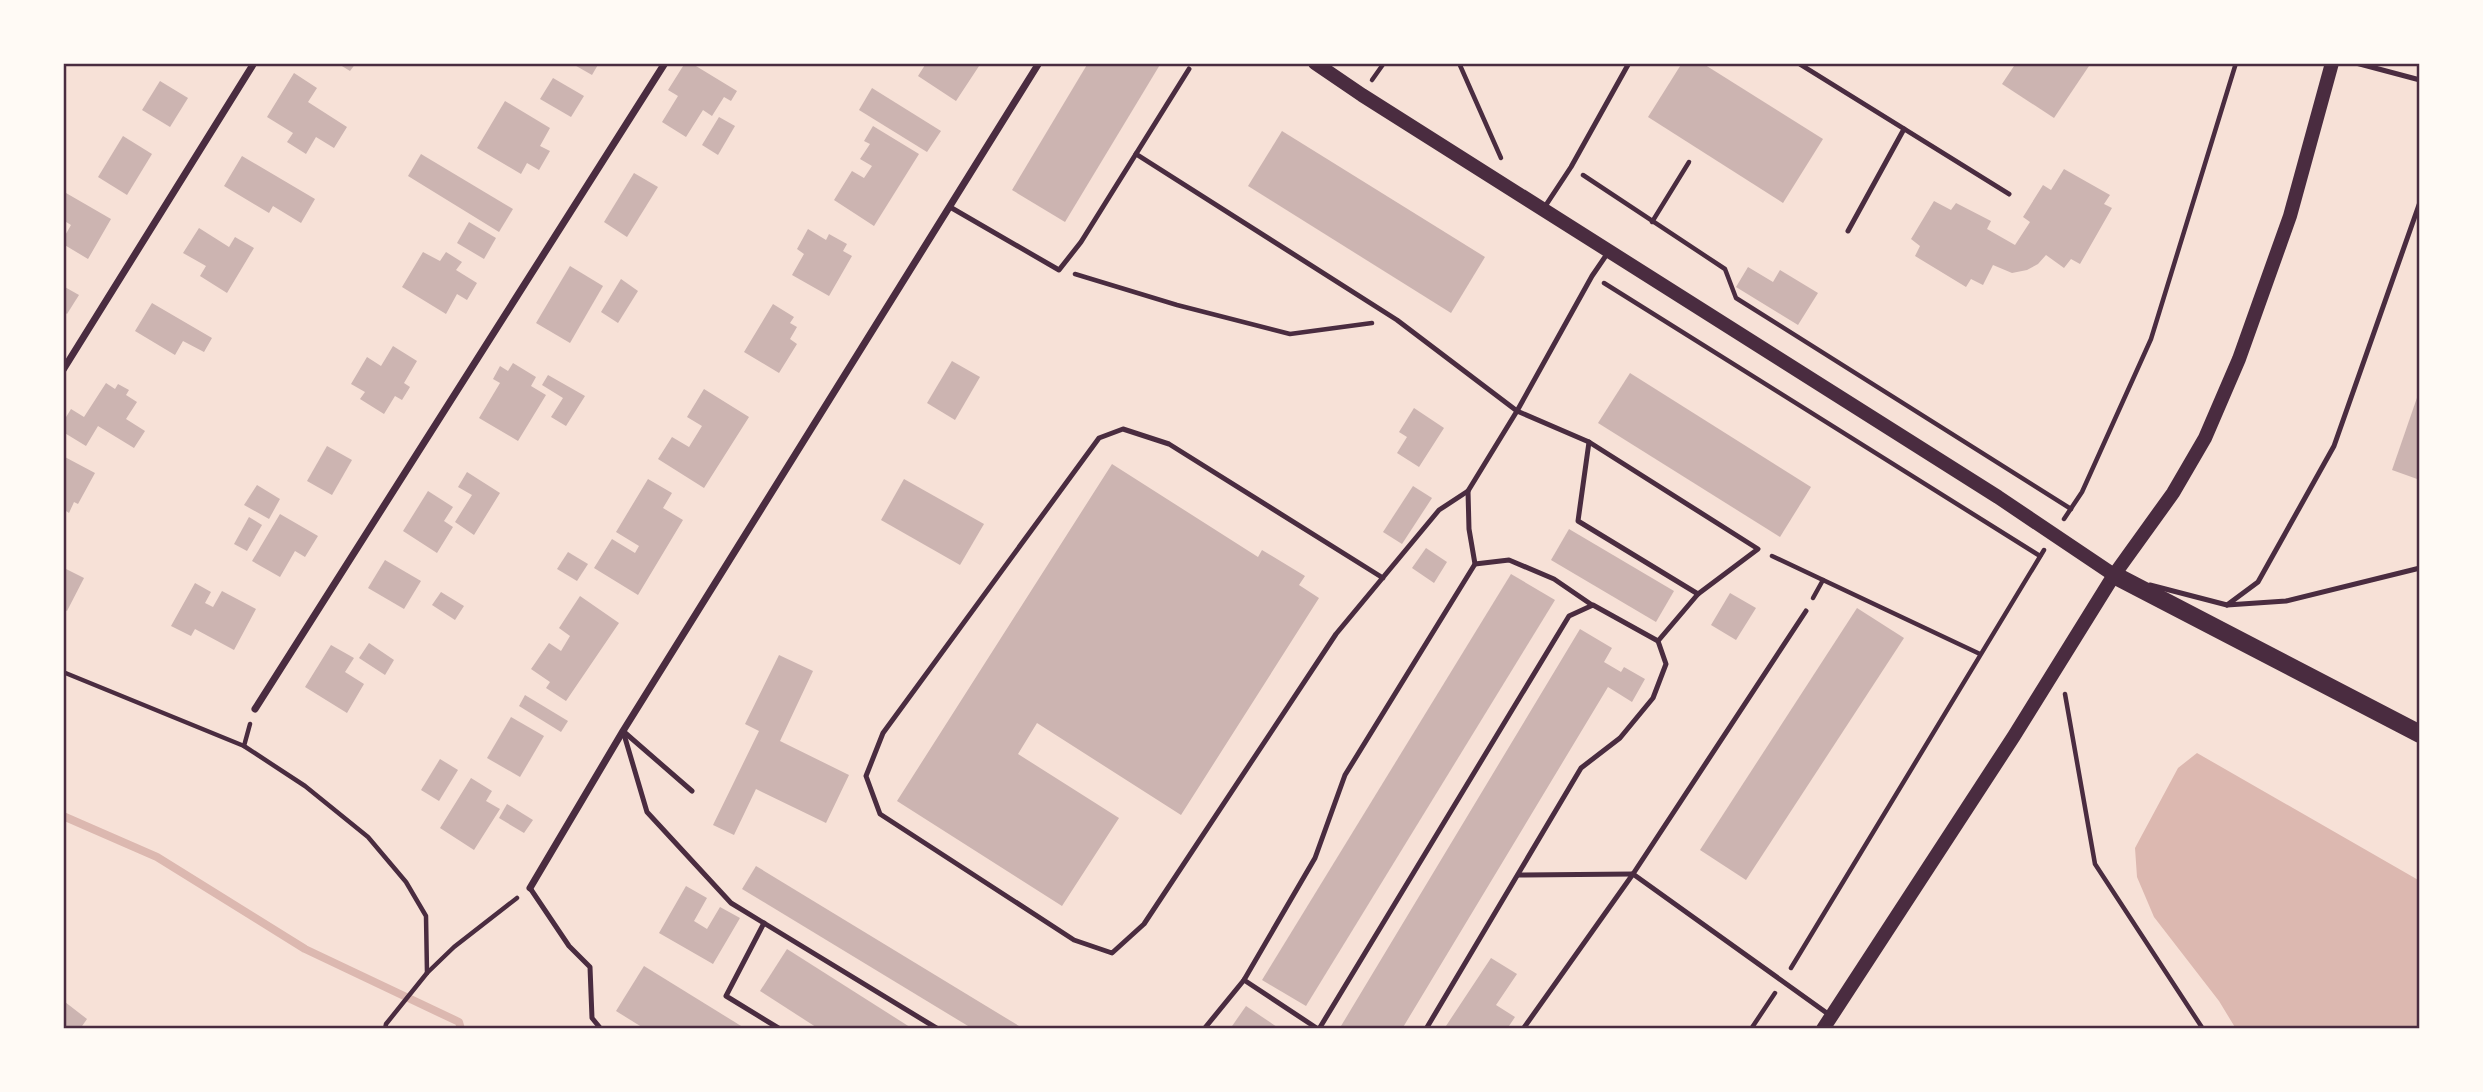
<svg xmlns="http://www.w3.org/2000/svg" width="2483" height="1092" viewBox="0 0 2483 1092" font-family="Inter,sans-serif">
  <rect width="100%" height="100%" fill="#f7e1d7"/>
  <!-- water -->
  <polygon fill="#dcb8b0" points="2197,753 2420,881 2420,1029 2236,1029 2219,1001 2154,917 2137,877 2135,848 2178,768"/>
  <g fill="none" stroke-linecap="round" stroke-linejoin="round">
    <!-- stream -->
    <polyline stroke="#dcb8b0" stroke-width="8" points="63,816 157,857 305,949 459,1022 461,1029"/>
  </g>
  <!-- building -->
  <g fill="#ccb4b1">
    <polygon points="337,63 356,63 350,71"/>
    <polygon points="571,63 599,63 592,75"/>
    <polygon points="685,63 691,63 737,91 731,101 724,97 712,116 703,110 686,137 662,122 678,96 668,90"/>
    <polygon points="923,63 981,63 956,101 918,76 925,65"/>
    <polygon points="1088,63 1161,63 1065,222 1012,190"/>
    <polygon points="1682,63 1702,63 1823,139 1783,203 1648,117"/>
    <polygon points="2016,63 2091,63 2054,118 2002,84"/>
    <polygon points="294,73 317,88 308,102 347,127 334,148 316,137 306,154 287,142 293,133 267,117"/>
    <polygon points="553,78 584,96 571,117 540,99"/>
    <polygon points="160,81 188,98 170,127 142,110"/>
    <polygon points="872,88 941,131 927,152 859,110"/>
    <polygon points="505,101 550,128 540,146 550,151 539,170 527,163 521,174 477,148"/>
    <polygon points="719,117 735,126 718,155 702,145"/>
    <polygon points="873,126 919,154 874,226 834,200 852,171 864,178 872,166 860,159 870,144 864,141"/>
    <polygon points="1282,131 1485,257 1451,313 1248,186"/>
    <polygon points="123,136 152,154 127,195 98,177"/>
    <polygon points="421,154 513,209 499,232 408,176"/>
    <polygon points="242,156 315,199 301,223 273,206 269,213 224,186"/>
    <polygon points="2064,169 2110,195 2104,204 2112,208 2080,264 2071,259 2064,268 2046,255 2038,264 2027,270 2012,273 1993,265 1983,285 1971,279 1966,287 1915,256 1920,246 1911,239 1934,201 1951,210 1956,203 1991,221 1987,229 2015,245 2030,222 2023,217 2043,185 2051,190"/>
    <polygon points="634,173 658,187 627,237 604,222"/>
    <polygon points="66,193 111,219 88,259 63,244 63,239 71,225 63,220 63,199"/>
    <polygon points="469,222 496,238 484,259 457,243"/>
    <polygon points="199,228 229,247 235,237 254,248 227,293 200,276 206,266 183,253"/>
    <polygon points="808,229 826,240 829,234 847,244 843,251 852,256 829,296 792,275 804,254 797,249"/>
    <polygon points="423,252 440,261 446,252 462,262 456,270 477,283 467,300 457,294 446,314 402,287"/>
    <polygon points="570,266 603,286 570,343 536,323"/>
    <polygon points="1748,267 1773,282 1780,270 1818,293 1798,325 1736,287"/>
    <polygon points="621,279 638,291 618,323 601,312"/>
    <polygon points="63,286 79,295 67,314 63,311"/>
    <polygon points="152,303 212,338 204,352 183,341 175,355 135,331"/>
    <polygon points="773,304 794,317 790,323 797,327 790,339 797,344 779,373 744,352"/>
    <polygon points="393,346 417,361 404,383 410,387 402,400 395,396 384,414 360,399 365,392 351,384 367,357 381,366"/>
    <polygon points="952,361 980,377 955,420 927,403"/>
    <polygon points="513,363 536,377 531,386 546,395 518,441 479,418 500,383 493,379 500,366 508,371"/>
    <polygon points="1630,373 1811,487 1780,537 1598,423"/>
    <polygon points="548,375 585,396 566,426 551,417 563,398 542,385"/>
    <polygon points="106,383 115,389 118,384 129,390 126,395 137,402 126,419 145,431 134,448 98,426 86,446 63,432 63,422 71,409 84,417"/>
    <polygon points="704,389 749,417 704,488 658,459 672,437 689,447 702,426 687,417"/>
    <polygon points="2420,389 2420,480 2392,470"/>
    <polygon points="1414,408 1444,428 1419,467 1397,453 1407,437 1399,432"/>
    <polygon points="327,446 352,460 332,495 307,481"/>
    <polygon points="63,456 95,473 78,504 74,502 69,513 63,509"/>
    <polygon points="1112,464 1258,557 1262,550 1305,576 1299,585 1319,598 1181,815 1037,723 1018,754 1119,818 1062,906 897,801"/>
    <polygon points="467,472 500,493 474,535 455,522 472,495 458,487"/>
    <polygon points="648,479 672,493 663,508 683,520 638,595 594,568 612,539 635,553 639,546 616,532"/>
    <polygon points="904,479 984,524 960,565 881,520"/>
    <polygon points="257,485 280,499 269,519 244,505"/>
    <polygon points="1413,486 1432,498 1402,544 1383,532"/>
    <polygon points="428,491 453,507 444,521 453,527 437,553 403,531"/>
    <polygon points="280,514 318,536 305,557 295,551 280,577 252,561"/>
    <polygon points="249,517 262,525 247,551 234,544"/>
    <polygon points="1569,529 1674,591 1656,622 1551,560"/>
    <polygon points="1426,548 1447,562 1434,583 1412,568"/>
    <polygon points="568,552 588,564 577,581 557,569"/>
    <polygon points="385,560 421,581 404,609 368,588"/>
    <polygon points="64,568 84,578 67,611 63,609"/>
    <polygon points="1511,574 1555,600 1306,1006 1262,980"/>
    <polygon points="195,583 211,592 205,603 213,607 222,591 256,609 234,650 195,629 191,636 171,626"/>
    <polygon points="441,592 464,606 455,620 432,605"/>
    <polygon points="1730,593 1756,608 1736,640 1711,625"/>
    <polygon points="580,596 619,623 566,701 546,688 550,682 531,669 549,643 561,651 570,636 559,628"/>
    <polygon points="1857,608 1904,638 1746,880 1700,850"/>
    <polygon points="1580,629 1612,648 1604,662 1621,672 1624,667 1645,679 1632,702 1608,687 1402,1029 1346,1029 1341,1026"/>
    <polygon points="369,643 394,660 385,675 359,658"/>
    <polygon points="331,645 354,658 345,672 364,684 347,713 305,687"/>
    <polygon points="779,655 813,671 780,741 849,775 826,823 756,789 734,835 713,825 759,731 745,724"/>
    <polygon points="525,695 568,721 561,732 519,706"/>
    <polygon points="511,717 544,736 520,777 487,758"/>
    <polygon points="440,759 458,770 439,801 421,790"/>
    <polygon points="471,778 492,791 486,801 500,809 474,850 440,828"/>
    <polygon points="507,804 533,820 524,833 499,818"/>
    <polygon points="756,866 1024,1029 973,1029 742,889"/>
    <polygon points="686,886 707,898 694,921 707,929 720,907 740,918 713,964 659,933"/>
    <polygon points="787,949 913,1029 819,1029 760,991"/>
    <polygon points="1491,958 1517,974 1496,1005 1515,1017 1507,1029 1444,1029"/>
    <polygon points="644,966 746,1029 645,1029 616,1011"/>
    <polygon points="65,1002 87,1019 80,1029 63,1029 63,1005"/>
    <polygon points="1246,1006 1280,1029 1230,1029"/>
  </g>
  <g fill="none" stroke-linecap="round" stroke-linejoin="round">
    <!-- path -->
    <g stroke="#4a2c40" stroke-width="4.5">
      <polyline points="1459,63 1501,158"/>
      <polyline points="1372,80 1384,63"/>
      <polyline points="1583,175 1725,269 1736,298 2071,509"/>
      <polyline points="1652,222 1689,162"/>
      <polyline points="1075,274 1177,305 1290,334 1372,323"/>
      <polyline points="1604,283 2040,556"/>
      <polyline points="2064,519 2082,492 2151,339 2236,63"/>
      <polyline points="1772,556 1980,654"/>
      <polyline points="1813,598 1823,580"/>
      <polyline points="63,672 244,746"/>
      <polyline points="2065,694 2095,864 2203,1029"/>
      <polyline points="250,724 244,746 305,786 368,837 406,882 426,916 427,973"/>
      <polyline points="1791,968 2044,550"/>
      <polyline points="385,1029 386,1024 427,973 454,947 517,898"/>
      <polyline points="1751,1029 1775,993"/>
    </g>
    <!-- service -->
    <g stroke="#4a2c40" stroke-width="5">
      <polyline points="1798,63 2009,194"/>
      <polyline points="2356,63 2420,80"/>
      <polyline points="1136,154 1397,320 1517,411 1589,442 1758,549 1698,594"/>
      <polyline points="950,207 1059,270 1081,242 1189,69"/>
      <polyline points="1544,208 1571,167 1629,63"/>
      <polyline points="1848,231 1904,129"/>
      <polyline points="1589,442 1578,521 1698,594 1658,641"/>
      <polyline points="1475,564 1509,560 1554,579 1592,605"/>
      <polyline points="1383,578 1169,444 1123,429 1099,438 883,733 866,776 880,814 1074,940 1112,953 1144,924 1336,634 1439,510 1468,491"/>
      <polyline points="2150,585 2227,605 2286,601 2420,568"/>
      <polyline points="2227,605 2258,582 2334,446 2420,202"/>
      <polyline points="1806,611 1633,874 1831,1016"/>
      <polyline points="623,731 647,812 731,903 938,1029"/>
      <polyline points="623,731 692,791"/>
      <polyline points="1518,875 1633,874"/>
      <polyline points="530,888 569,946 590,967 592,1018 601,1029"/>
      <polyline points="764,923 726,996 780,1029"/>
      <polyline points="1244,980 1318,1029"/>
      <polyline points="1204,1029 1244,980 1315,858 1345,775 1475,564 1469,529 1468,491 1517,411 1592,276 1607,254"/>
      <polyline points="1319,1029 1569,616 1593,605 1658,641 1666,664 1653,698 1620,738 1581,768 1426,1029"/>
      <polyline points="1523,1029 1633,874"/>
    </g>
    <!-- minor -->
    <g stroke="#4a2c40" stroke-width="7">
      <polyline points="63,370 254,63"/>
      <polyline points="255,709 665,63"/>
      <polyline points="530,888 623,731 1039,63"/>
    </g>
    <!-- secondary -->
    <g stroke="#4a2c40" stroke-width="14">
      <polyline points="1315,63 1362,95 1998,497 2114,575"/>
      <polyline points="1823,1029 2014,736 2114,575 2173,493 2205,438 2239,359 2290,216 2332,63"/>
    </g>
    <!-- primary -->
    <polyline stroke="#4a2c40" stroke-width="18" points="2114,575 2420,734"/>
  </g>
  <!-- border -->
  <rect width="2483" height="1092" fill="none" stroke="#fffaf5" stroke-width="130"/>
  <rect x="65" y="65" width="2353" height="962" fill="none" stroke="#4a2c40" stroke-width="2.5"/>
</svg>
